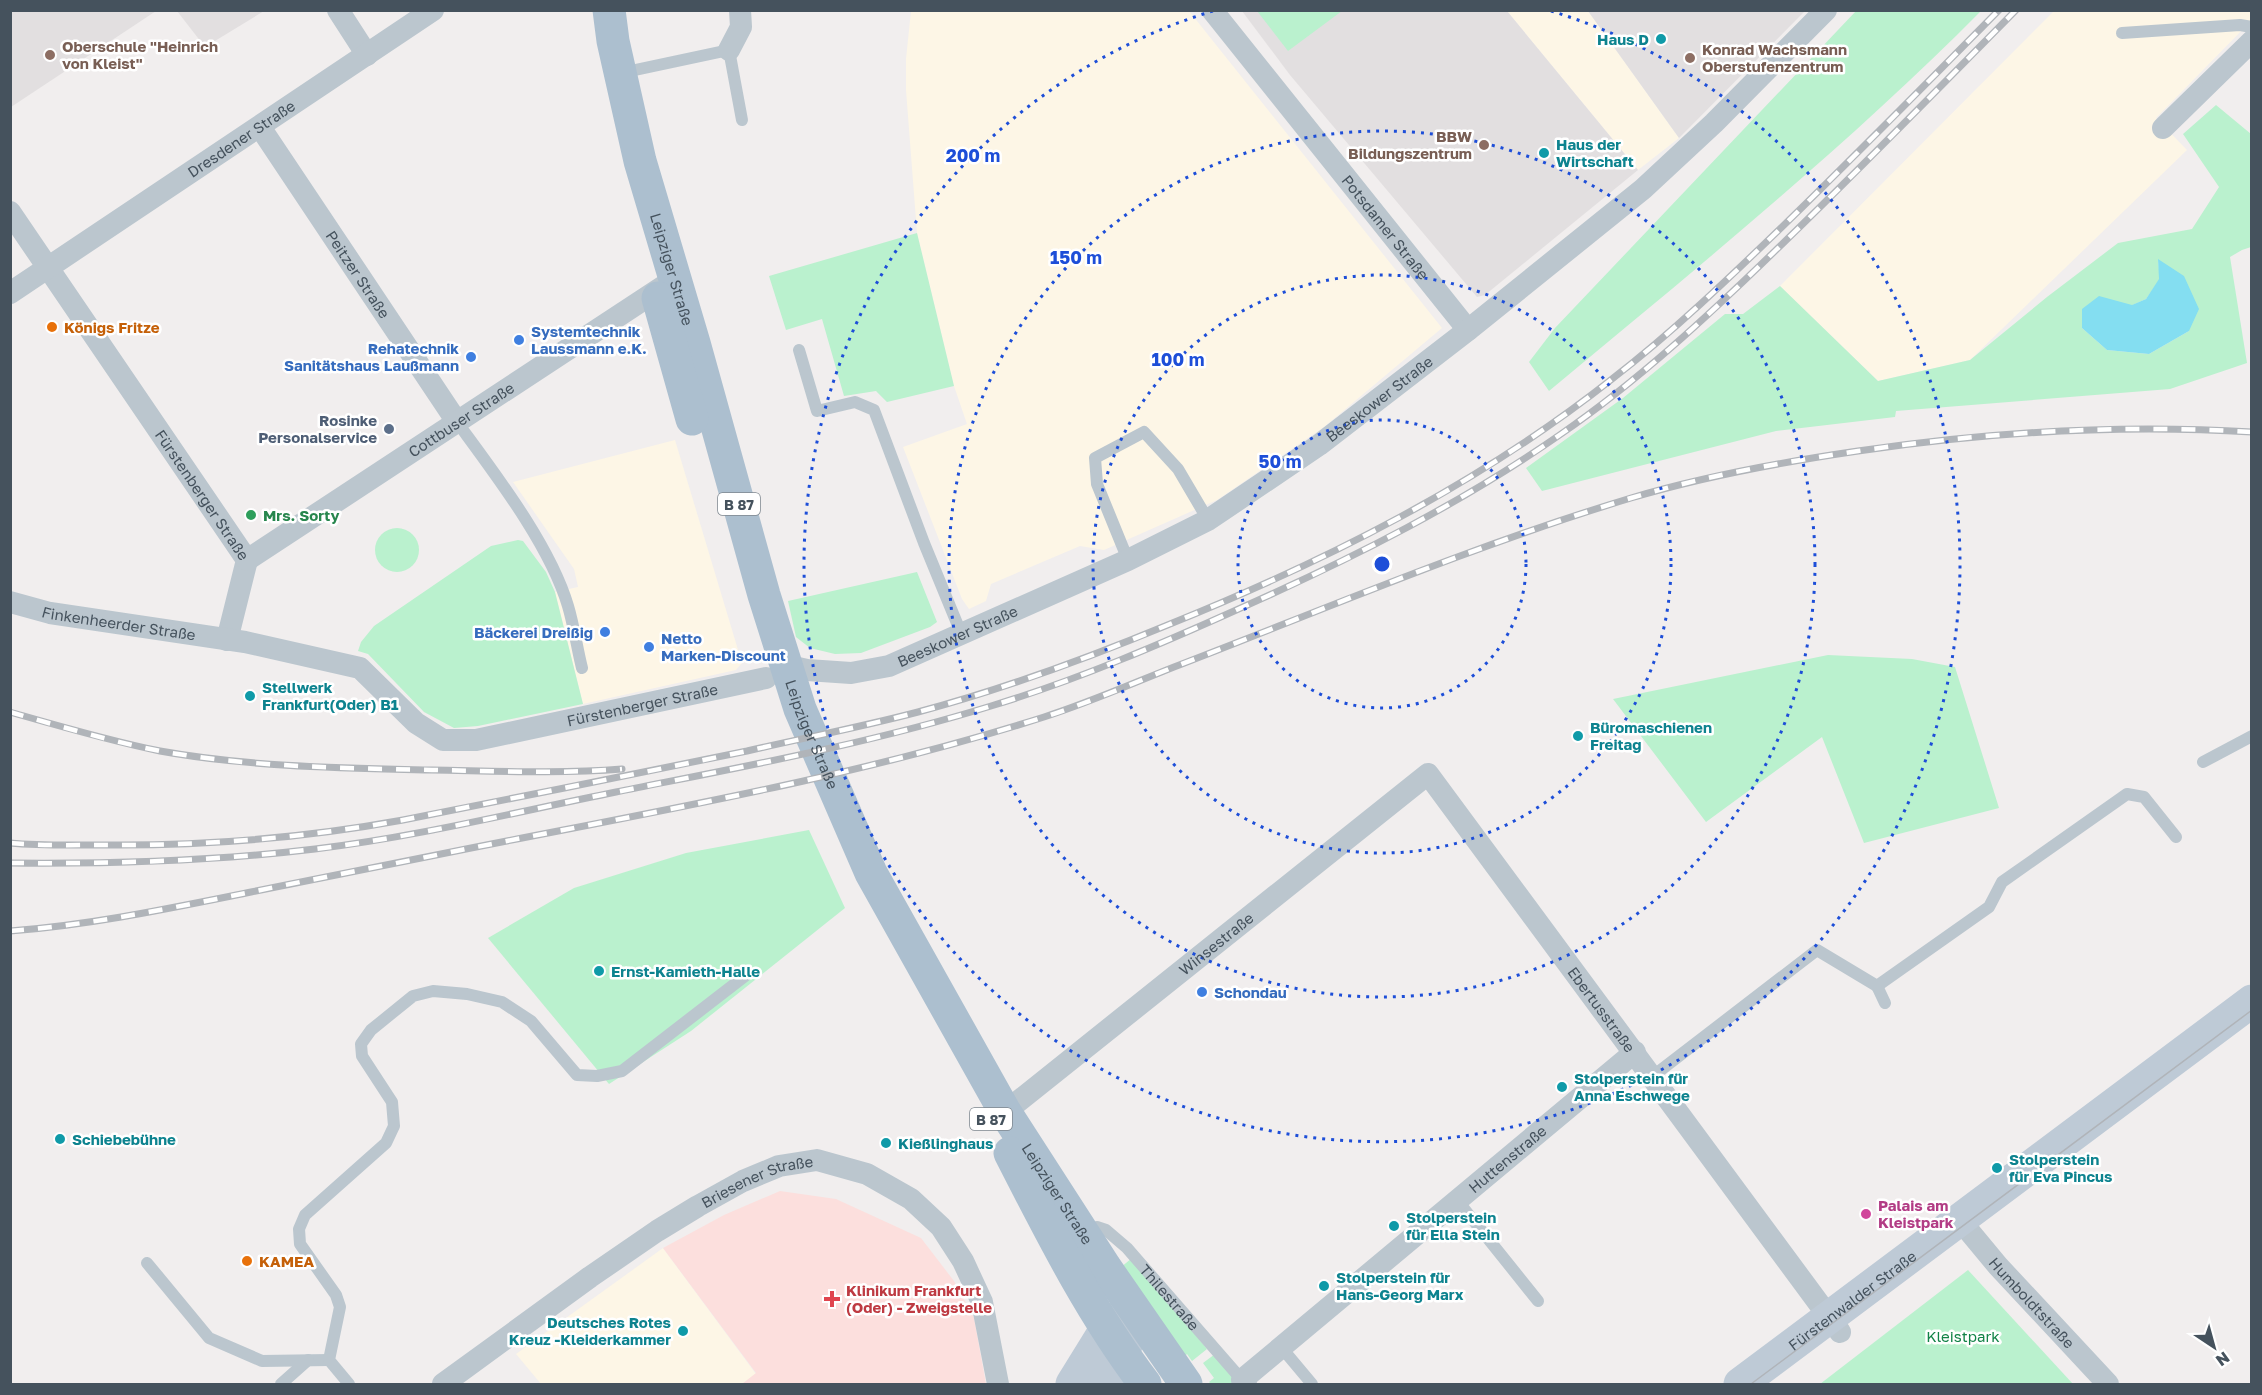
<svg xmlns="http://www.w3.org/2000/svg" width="2262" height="1395" viewBox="0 0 2262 1395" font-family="'Golos Text',sans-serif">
  <rect width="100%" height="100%" fill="#f1eeee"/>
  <!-- commercial -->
  <g fill="#fdf6e6">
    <polygon points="911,11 1189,11 1442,328 1324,427 1217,500 1104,550 1080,546 991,584 986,601 969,609 962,599 903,447 967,424 954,386 917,233 906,90 906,59"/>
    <polygon points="1507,11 1588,11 1679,138 1638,170"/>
    <polygon points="2054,11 2251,11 2251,21 2156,118 2187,150 1970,360 1878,381 1780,286"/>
    <polygon points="675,440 742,663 736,670 583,704 555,592 578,587 574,569 513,482"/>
    <polygon points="663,1248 756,1374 742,1384 541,1384 516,1354"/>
  </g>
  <!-- education -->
  <g fill="#e2dfe0">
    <polygon points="11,11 156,11 11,107"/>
    <polygon points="177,11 264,11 205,47"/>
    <polygon points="1242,11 1507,11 1638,170 1485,295 1477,297 1290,75"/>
    <polygon points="1588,11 1805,11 1679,138"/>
  </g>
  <!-- medical -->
  <polygon fill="#fcdfdd" points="780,1191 836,1199 921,1238 954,1281 974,1318 986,1384 742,1384 756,1373 663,1248 724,1215"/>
  <!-- green -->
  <g fill="#baf1ce" fill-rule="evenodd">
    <polygon points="1257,11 1342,11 1288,51"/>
    <path d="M1856 11H1981C1846 147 1697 268 1549 391L1529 362 1555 328Z"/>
    <path d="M2216 105 2251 134V247L2242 250 2230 257 2247 363 2170 389 1896 411 1895 417 1776 431 1542 491 1526 468 1623 398 1725 314H1743L1780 286 1878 381 1970 360 2047 297 2118 243 2192 229 2219 187 2183 134ZM2158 260 2189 331 2149 354 2107 350 2082 328 2146 299 2160 279Z"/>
    <polygon points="917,233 954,386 887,402 876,391 844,396 822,319 786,330 769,276"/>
    <circle cx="397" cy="550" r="22"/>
    <polygon points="518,540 523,541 546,572 555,592 583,704 478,726 454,728 424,712 368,654 358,651 361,642 374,626 491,546"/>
    <polygon points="917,572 937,622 930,627 861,653 835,654 810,648 796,637 788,601"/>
    <polygon points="1828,655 1912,659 1955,667 1999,808 1864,843 1822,737 1706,822 1613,699"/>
    <polygon points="809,830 845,908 691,1031 609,1084 488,938 574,888 686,853"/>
    <polygon points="1132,1258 1207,1349 1192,1361 1187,1354 1185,1356 1120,1268"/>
    <polygon points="1968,1270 2073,1384 1820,1384"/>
    <polygon points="1215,1354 1240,1384 1211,1384 1209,1382 1214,1378 1203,1363"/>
  </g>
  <!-- water -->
  <polygon fill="#84def1" points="2158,259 2184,276 2199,309 2189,331 2149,354 2107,350 2082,328 2082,309 2099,296 2132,305 2146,299 2159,279"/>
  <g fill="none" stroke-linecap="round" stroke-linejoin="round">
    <!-- lane -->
    <g stroke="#bbc6ce" stroke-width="12">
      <polyline points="2122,33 2240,25 2252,27"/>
      <polyline points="621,73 729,50 742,120"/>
      <polyline points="799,350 817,411 855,402 874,410 924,543 961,633"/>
      <path d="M457 422C495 474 550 545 568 606 574 626 577 648 582 668"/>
      <polyline points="1128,560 1097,484 1095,458 1144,432 1178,469 1208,520"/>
      <polyline points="2203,762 2252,736"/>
      <polyline points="1877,986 1885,1003"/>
      <polyline points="1653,1076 1817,950 1877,986 1989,907 2002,882 2127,794 2144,797 2176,837"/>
      <polyline points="1457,1200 1538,1301"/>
      <path id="s1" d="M1087 1233 1097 1227 1106 1230 1127 1248 1242 1380"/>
      <polyline points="147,1263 209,1338 262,1361 329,1360"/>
      <polyline points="1281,1347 1312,1384"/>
      <polyline points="281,1384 308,1360"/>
      <polyline points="349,1384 329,1360 340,1307 336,1295 300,1244 299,1229 305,1215 386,1143 394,1126 392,1102 362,1056 361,1044 371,1030 413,996 433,991 467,994 502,1002 531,1021 577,1075 597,1076 622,1071 745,976"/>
    </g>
    <!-- street -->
    <g stroke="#bbc6ce" stroke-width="22">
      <polyline points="338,10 367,55"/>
      <path id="s2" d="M1212 10 1468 330"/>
      <polyline points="729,50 741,27 740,10"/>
      <path id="s3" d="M260 127 457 422"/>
      <polyline points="2163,128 2252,41"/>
      <path id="s4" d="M10 212 247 560 227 640"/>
      <path id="s5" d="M10 293 433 10"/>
      <path id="s6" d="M247 560 667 284"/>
      <path id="s7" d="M10 602 50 613 245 642 360 668 416 723 443 740H476L766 678"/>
      <path id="s8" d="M785 665 807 670 851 673 889 666 1128 560 1208 520 1319 445 1468 330 1643 189 1714 123 1826 10"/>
      <path id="s9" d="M1005 1112 1428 774 1840 1332"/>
      <path id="s10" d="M1959 1219 1998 1266 2108 1384"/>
      <path id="s11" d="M443 1384 590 1277 657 1231 698 1206 743 1181 779 1166 817 1160 867 1174 911 1199 941 1227 963 1261 982 1302 998 1384"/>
      <path id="s12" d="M1246 1384 1242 1380 1635 1052"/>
    </g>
    <!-- secondary -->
    <g stroke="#becad6" stroke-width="33">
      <polyline points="1072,1384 1106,1329 1125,1311"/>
      <polyline points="1104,1384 1123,1355 1131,1329"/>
      <path id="s13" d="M1740 1384 2252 1001"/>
    </g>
    <!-- primary -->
    <g stroke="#acbfcf" stroke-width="33">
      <path id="s14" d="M609 10 613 41 640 161 694 343 764 595 800 709 871 873 1005 1112 1105 1267 1186 1384"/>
      <polyline points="658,298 692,419"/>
      <path d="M1010 1153C1051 1233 1091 1313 1145 1384"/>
    </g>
    <!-- tram -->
    <polyline stroke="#b0b4b9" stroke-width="1.5" points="1751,1384 2252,1010"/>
    <!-- rail casing -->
    <g stroke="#b0b4b9" stroke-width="7">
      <g id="rail">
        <path d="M10 712C59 726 110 741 160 751 249 767 341 768 432 770 495 771 559 774 622 769"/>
        <path d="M10 843C41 846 72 845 102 845 203 846 304 838 403 820 518 797 632 775 747 751 804 738 861 727 918 712 1004 689 1088 658 1170 624 1326 561 1479 484 1612 379 1673 332 1728 279 1784 225 1856 155 1928 82 1999 10"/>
        <path d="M10 863C112 864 215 861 315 849 416 837 516 812 616 792 741 767 868 744 991 706 1077 680 1161 644 1243 607 1353 558 1462 503 1561 434 1638 381 1708 316 1776 250 1857 172 1936 91 2016 10"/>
        <path d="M10 931C91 925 171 908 251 892 319 878 388 865 456 851 652 812 853 778 1044 717 1088 703 1131 684 1174 667 1325 609 1475 545 1631 498 1705 476 1782 462 1858 451 1988 432 2120 424 2252 432"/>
      </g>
    </g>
    <!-- rail -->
    <use href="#rail" stroke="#fff" stroke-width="4.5" stroke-dasharray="14" stroke-linecap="butt"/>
  </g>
  <!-- distance rings -->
  <g fill="none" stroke="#1d4ed8" stroke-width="3" stroke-dasharray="3 6">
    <circle cx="1382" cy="564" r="144"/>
    <circle cx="1382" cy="564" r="289"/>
    <circle cx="1382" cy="564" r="433"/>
    <path d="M1551 11A578 578 0 1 1 1213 11"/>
  </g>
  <!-- markers -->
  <g fill="#0f9aa8" stroke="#fff" stroke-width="2">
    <circle cx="1661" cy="39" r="6"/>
    <circle cx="1544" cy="153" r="6"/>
    <circle cx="250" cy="696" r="6"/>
    <circle cx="1578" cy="736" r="6"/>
    <circle cx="599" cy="971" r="6"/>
    <circle cx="1562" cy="1087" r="6"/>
    <circle cx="60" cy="1139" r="6"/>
    <circle cx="886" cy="1143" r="6"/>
    <circle cx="1997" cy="1168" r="6"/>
    <circle cx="1394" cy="1226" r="6"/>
    <circle cx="1324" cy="1286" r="6"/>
    <circle cx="683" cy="1331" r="6"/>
  </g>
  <g fill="#8d6e63" stroke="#fff" stroke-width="2">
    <circle cx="50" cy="55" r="6"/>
    <circle cx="1690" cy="58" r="6"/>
    <circle cx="1484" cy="145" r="6"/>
  </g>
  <g fill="#e8710a" stroke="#fff" stroke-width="2">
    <circle cx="52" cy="327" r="6"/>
    <circle cx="247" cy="1261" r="6"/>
  </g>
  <g fill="#3f7fe0" stroke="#fff" stroke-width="2">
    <circle cx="519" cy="340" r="6"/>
    <circle cx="471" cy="357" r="6"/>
    <circle cx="605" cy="632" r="6"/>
    <circle cx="649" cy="647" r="6"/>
    <circle cx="1202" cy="992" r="6"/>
  </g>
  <circle fill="#5c6f8a" stroke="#fff" stroke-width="2" cx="389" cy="429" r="6"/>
  <circle fill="#2e9e5b" stroke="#fff" stroke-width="2" cx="251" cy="515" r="6"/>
  <circle fill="#d1479c" stroke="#fff" stroke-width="2" cx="1866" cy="1214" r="6"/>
  <path fill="#e0444e" stroke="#fff" stroke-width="2" d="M829 1290h6v6h6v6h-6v6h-6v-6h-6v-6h6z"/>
  <g text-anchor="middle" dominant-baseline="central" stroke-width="5" stroke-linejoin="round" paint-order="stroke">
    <!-- shield labels -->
    <g fill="#fff" stroke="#7d868e" stroke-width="1.5">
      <rect x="718" y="493" width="42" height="22" rx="4.5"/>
      <rect x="970" y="1108" width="42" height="22" rx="4.5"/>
    </g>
    <g font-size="14" font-weight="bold" fill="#45525d">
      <text x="739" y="504">B 87</text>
      <text x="991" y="1119">B 87</text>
    </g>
    <!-- culture labels -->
    <g font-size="15" font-weight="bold" fill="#0d838f" stroke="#fff" text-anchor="start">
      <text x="1649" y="39" text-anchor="end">Haus D</text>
      <text x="1556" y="144">Haus der<tspan x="1556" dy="17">Wirtschaft</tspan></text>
      <text x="262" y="687">Stellwerk<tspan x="262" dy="17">Frankfurt(Oder) B1</tspan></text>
      <text x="1590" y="727">Büromaschienen<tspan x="1590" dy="17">Freitag</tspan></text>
      <text x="611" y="971">Ernst-Kamieth-Halle</text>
      <text x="1574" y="1078">Stolperstein für<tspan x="1574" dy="17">Anna Eschwege</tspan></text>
      <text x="72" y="1139">Schiebebühne</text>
      <text x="898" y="1143">Kießlinghaus</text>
      <text x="2009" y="1159">Stolperstein<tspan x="2009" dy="17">für Eva Pincus</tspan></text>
      <text x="1406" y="1217">Stolperstein<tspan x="1406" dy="17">für Ella Stein</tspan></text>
      <text x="1336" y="1277">Stolperstein für<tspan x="1336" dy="17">Hans-Georg Marx</tspan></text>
      <text x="671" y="1322" text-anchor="end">Deutsches Rotes<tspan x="671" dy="17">Kreuz -Kleiderkammer</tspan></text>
    </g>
    <!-- education labels -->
    <g font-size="15" font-weight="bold" fill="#785e54" stroke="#fff" text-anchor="start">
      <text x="62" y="46">Oberschule "Heinrich<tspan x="62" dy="17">von Kleist"</tspan></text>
      <text x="1702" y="49">Konrad Wachsmann<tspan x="1702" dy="17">Oberstufenzentrum</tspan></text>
      <text x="1472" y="136" text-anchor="end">BBW<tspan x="1472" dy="17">Bildungszentrum</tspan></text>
    </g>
    <!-- street labels -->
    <g font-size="15" fill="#45525d" stroke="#fff">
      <text stroke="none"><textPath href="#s5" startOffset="278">Dresdener Straße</textPath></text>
      <text stroke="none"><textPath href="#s2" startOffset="278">Potsdamer Straße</textPath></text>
      <text stroke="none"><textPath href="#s14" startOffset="267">Leipziger Straße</textPath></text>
      <text stroke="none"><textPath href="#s3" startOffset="177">Peitzer Straße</textPath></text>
      <text stroke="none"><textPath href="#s8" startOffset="666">Beeskower Straße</textPath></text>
      <text stroke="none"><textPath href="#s6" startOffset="256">Cottbuser Straße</textPath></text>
      <text stroke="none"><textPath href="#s4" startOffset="342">Fürstenberger Straße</textPath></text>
      <text stroke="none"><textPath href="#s7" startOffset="111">Finkenheerder Straße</textPath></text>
      <text stroke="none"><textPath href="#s8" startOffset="180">Beeskower Straße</textPath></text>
      <text stroke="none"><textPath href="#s7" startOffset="670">Fürstenberger Straße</textPath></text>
      <text stroke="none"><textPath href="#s14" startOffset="753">Leipziger Straße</textPath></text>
      <text stroke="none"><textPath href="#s9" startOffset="270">Winsestraße</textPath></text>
      <text stroke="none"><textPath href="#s9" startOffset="834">Ebertusstraße</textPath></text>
      <text stroke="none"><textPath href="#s12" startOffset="351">Huttenstraße</textPath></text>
      <text stroke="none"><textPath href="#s11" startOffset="376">Briesener Straße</textPath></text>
      <text stroke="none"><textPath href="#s14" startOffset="1275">Leipziger Straße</textPath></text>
      <text stroke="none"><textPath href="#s1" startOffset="114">Thilestraße</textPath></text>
      <text stroke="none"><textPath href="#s13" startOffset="140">Fürstenwalder Straße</textPath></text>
      <text stroke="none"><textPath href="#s10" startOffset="111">Humboldtstraße</textPath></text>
    </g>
    <!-- food labels -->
    <g font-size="15" font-weight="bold" fill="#c56008" stroke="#fff" text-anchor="start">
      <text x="64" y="327">Königs Fritze</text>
      <text x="259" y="1261">KAMEA</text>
    </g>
    <!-- shop labels -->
    <g font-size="15" font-weight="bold" fill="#366cbe" stroke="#fff" text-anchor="start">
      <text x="531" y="331">Systemtechnik<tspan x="531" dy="17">Laussmann e.K.</tspan></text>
      <text x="459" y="348" text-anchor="end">Rehatechnik<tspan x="459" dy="17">Sanitätshaus Laußmann</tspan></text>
      <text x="593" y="632" text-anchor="end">Bäckerei Dreißig</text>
      <text x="661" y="638">Netto<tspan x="661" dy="17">Marken-Discount</tspan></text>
      <text x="1214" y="992">Schondau</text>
    </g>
    <!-- service labels -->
    <g font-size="15" font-weight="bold" fill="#4e5e75" stroke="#fff" text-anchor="end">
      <text x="377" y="420">Rosinke<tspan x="377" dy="17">Personalservice</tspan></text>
    </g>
    <!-- leisure labels -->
    <g font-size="15" font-weight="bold" fill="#27864d" stroke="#fff" text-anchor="start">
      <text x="263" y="515">Mrs. Sorty</text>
    </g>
    <!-- hotel labels -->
    <g font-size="15" font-weight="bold" fill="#b23c85" stroke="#fff" text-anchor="start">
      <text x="1878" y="1205">Palais am<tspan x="1878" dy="17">Kleistpark</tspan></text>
    </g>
    <!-- health labels -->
    <g font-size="15" font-weight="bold" fill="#be3a42" stroke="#fff" text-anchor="start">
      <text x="846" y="1290">Klinikum Frankfurt<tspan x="846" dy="17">(Oder) - Zweigstelle</tspan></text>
    </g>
    <!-- park labels -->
    <g font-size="15" fill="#128347" stroke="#fff">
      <text x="1963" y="1336">Kleistpark</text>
    </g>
  </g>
  <circle cx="1382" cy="564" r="9" fill="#1d4ed8" stroke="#fff" stroke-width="3"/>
  <g font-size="18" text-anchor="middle" font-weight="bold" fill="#1d4ed8" stroke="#fff" stroke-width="5" stroke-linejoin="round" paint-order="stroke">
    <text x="973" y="162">200 m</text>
    <text x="1076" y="264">150 m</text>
    <text x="1178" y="366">100 m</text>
    <text x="1280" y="468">50 m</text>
  </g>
  <!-- border -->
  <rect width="2262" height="1395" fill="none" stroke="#45525d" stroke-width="24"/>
  <!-- north arrow -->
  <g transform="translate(2214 1347) rotate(144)" stroke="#ffffff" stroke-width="4.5" paint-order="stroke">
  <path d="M0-4.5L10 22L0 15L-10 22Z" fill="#45525d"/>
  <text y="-9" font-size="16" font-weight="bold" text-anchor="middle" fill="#45525d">N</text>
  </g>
</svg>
